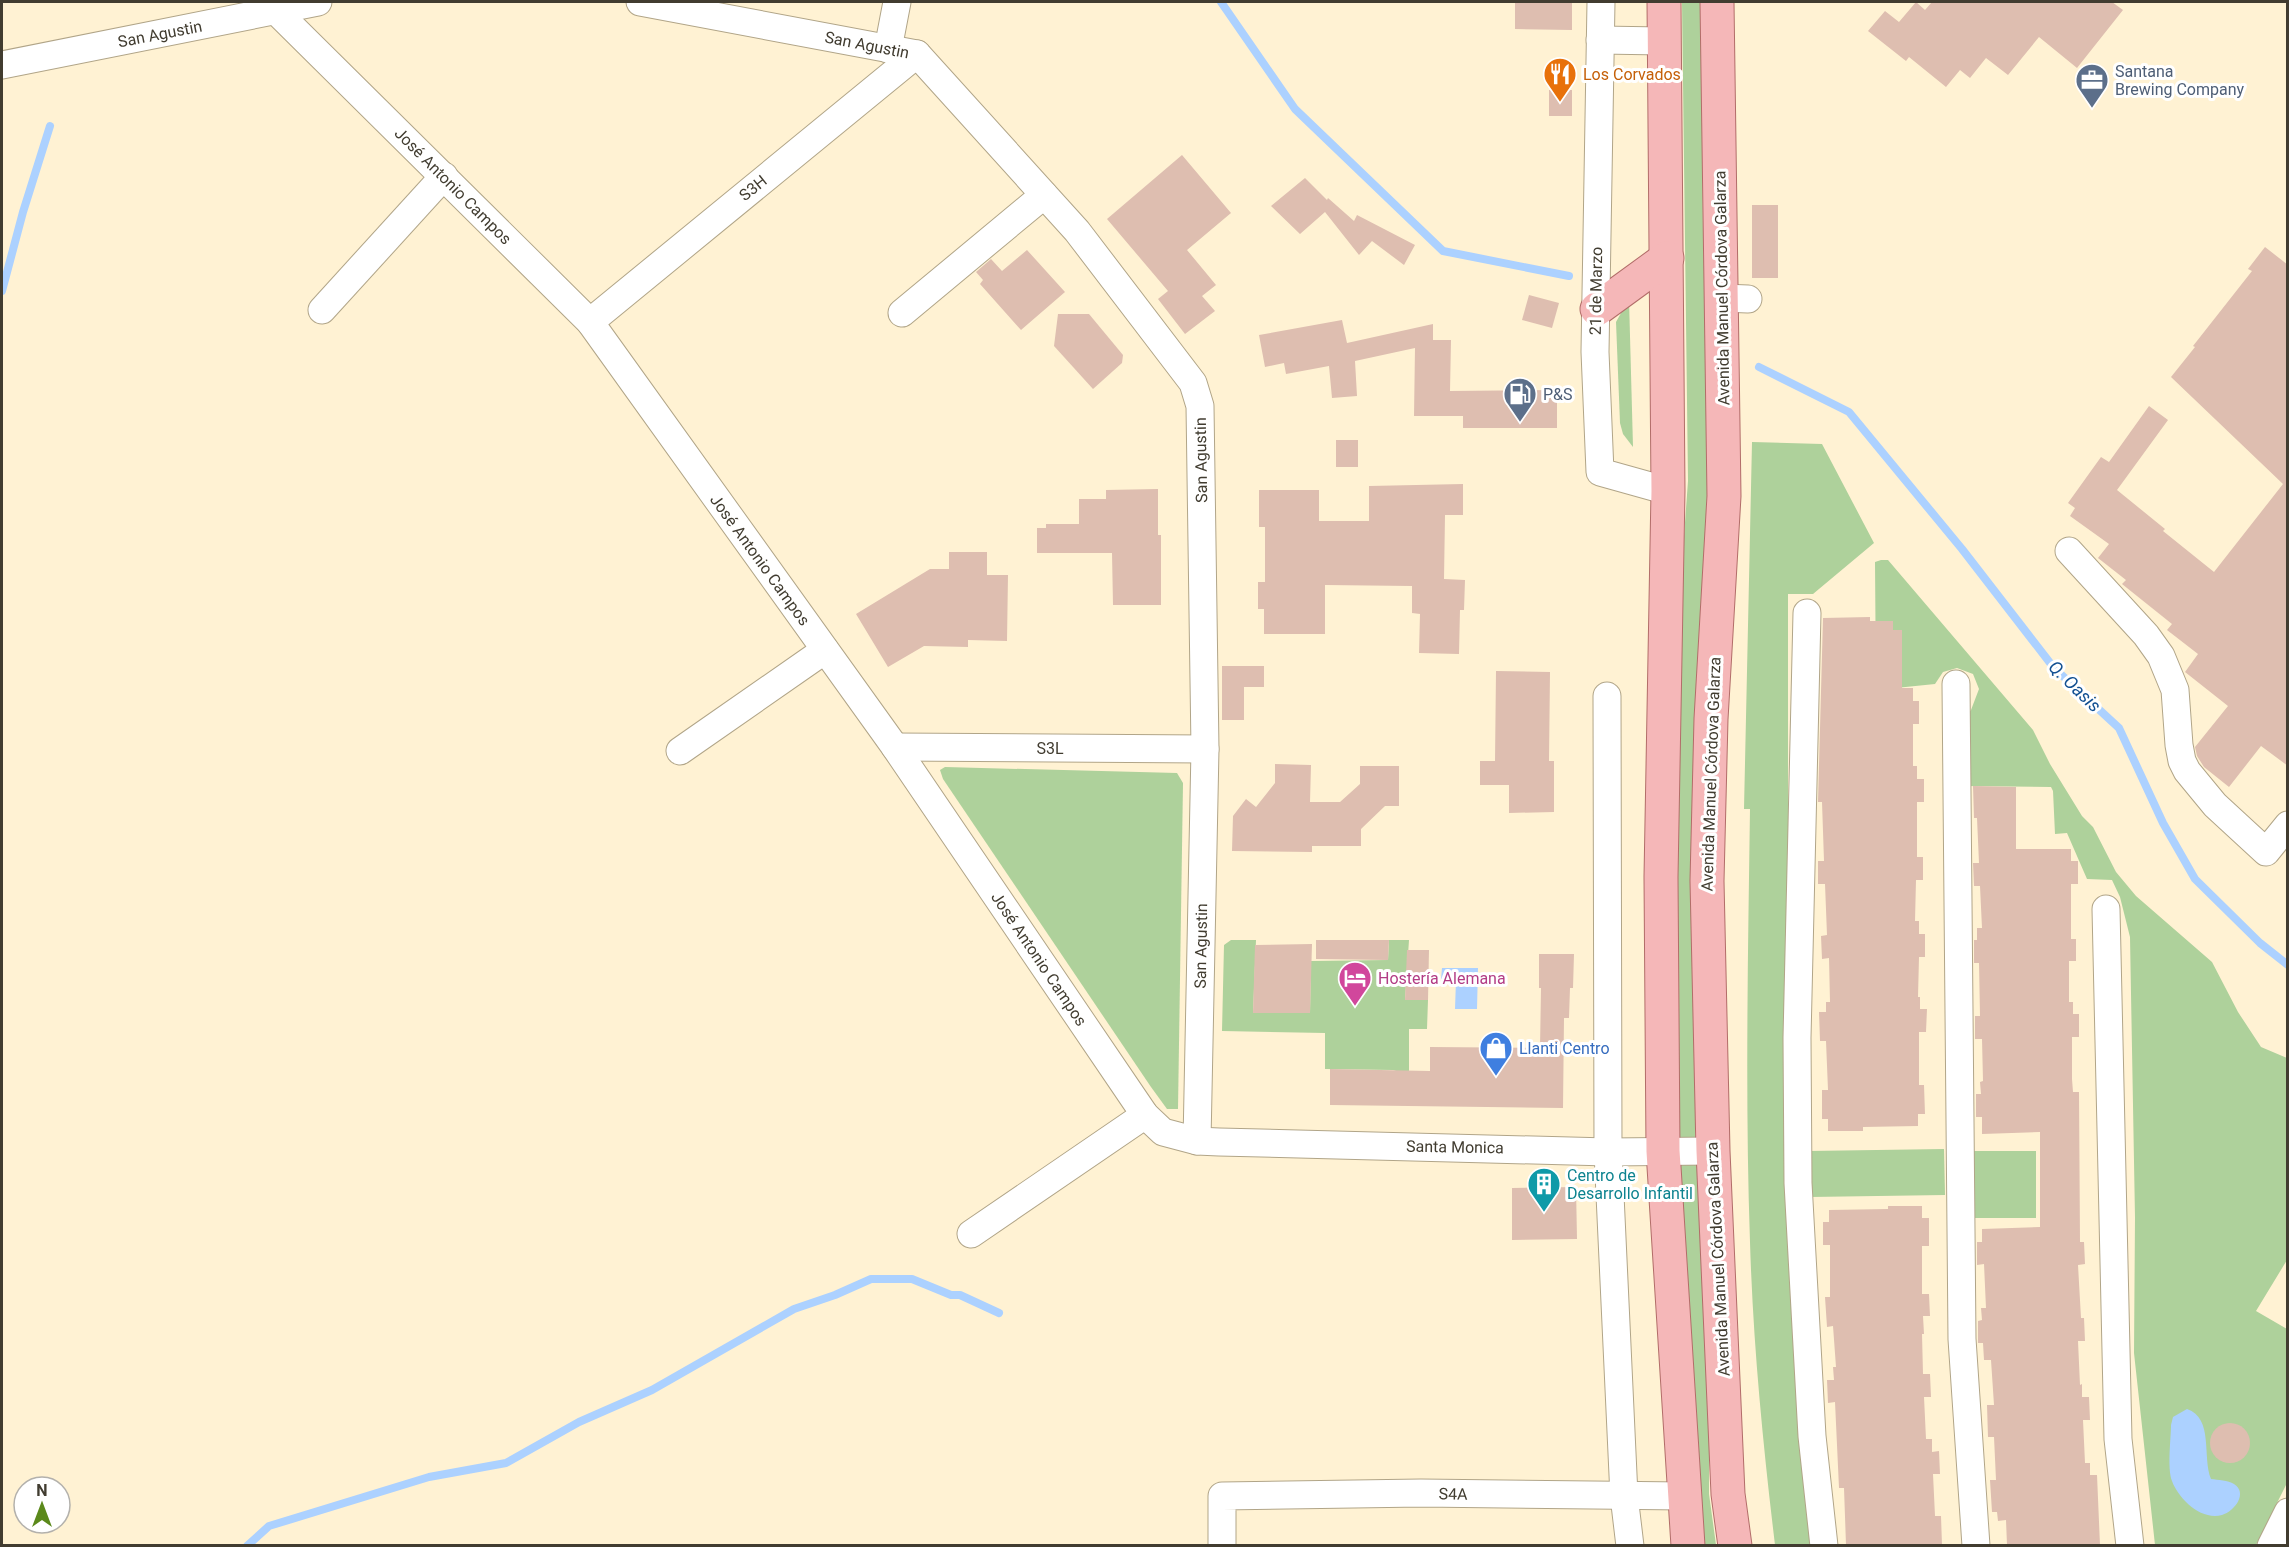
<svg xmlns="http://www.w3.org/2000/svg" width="2289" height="1547" viewBox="0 0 2289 1547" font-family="Roboto,sans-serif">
  <rect width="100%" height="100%" fill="#fff2d3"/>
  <!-- green -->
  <g fill="#aed19b">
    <polygon points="1682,2 1701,2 1703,233 1710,438 1698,672 1695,1140 1676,1140 1676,971 1680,592 1688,481"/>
    <polygon points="1629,299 1633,447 1623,434 1620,423 1616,322"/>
    <path d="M1752 442 1822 444 1874 543 1813 594H1788V1039L1815 1545H1775C1763 1445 1753 1343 1750 1242 1745 1098 1748 953 1750 809H1744Z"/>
    <polygon points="1881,560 1888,560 2033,730 2050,764 2082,816 2093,827 2116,872 2136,896 2212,962 2238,1012 2261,1047 2287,1058 2287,1260 2256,1311 2287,1329 2287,1483 2256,1545 2155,1545 2134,1353 2135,1217 2130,937 2120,897 2112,880 2087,879 2067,833 2055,834 2053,791 2051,787 1964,786 1962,724 1971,710 1979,689 1973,674 1957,668 1943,672 1935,684 1876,690 1875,562"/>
    <polygon points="945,767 1177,773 1183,783 1178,1109 1167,1109 1151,1087 943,779 940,770"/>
    <polygon points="1231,940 1256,940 1253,1013 1310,1013 1311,961 1388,960 1389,940 1409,940 1405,1000 1428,1000 1427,1029 1409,1029 1409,1075 1393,1070 1325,1069 1325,1033 1222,1031 1224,945"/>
    <polygon points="1944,1149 1945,1195 1810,1197 1809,1151"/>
    <rect x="1974" y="1151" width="62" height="67"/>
    <polygon points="1678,1160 1700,1161 1709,1429 1709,1494 1716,1545 1697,1545"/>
  </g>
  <!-- water -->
  <g fill="#acd1ff">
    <polygon points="1442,968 1478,968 1477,1009 1455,1009 1456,980 1441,979"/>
    <path d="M2187 1409C2214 1418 2202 1457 2211 1479 2218 1480 2228 1480 2234 1484 2248 1493 2235 1511 2222 1515 2201 1521 2178 1498 2172 1481 2167 1468 2171 1439 2171 1425L2173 1417Z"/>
  </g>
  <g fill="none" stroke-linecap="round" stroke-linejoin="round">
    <!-- stream -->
    <g stroke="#acd1ff" stroke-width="8">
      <polyline points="1221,2 1295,109 1443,251 1569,276"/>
      <polyline points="2,291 23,212 50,126"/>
      <polyline points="1759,367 1849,412 1962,549 2054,668 2119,728 2163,823 2195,879 2260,943 2288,965"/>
      <polyline points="247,1546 269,1526 429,1477 506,1463 579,1422 652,1390 794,1309 835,1295 871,1279 912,1279 951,1295 960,1295 999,1313"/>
    </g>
  </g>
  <!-- building -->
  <g fill="#debeb0">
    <polygon points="1515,2 1572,2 1572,30 1515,29"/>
    <polygon points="1916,2 1925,10 1932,2 2112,2 2123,10 2077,68 2039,37 2008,75 1986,58 1970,78 1960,70 1946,87 1909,57 1906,61 1868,31 1885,11 1899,22"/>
    <rect x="1549" y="90" width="23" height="26"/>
    <polygon points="1182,155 1231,213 1187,250 1216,285 1202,296 1215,311 1185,334 1158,299 1168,291 1107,219"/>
    <polygon points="1305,178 1327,200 1328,198 1354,221 1357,215 1415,245 1404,265 1372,241 1359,255 1325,212 1300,234 1271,206"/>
    <rect x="1752" y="205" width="26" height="73"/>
    <polygon points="2265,247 2288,265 2288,766 2261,746 2229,787 2204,767 2197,756 2195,747 2228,706 2185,672 2198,654 2167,630 2172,624 2122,584 2126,580 2098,558 2109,544 2070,516 2075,508 2068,503 2101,457 2109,462 2149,406 2168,420 2117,490 2165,529 2163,531 2214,572 2283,484 2171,377 2195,347 2193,346 2252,271 2248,269"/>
    <polygon points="1027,250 1065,292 1021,330 980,284 983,280 976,272 991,259 1002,271"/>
    <polygon points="1529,295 1559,303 1552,328 1522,320"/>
    <polygon points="1058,314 1089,314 1123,355 1122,363 1093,389 1054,346"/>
    <polygon points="1342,320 1347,343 1433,324 1433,340 1451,340 1450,391 1557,390 1557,428 1463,428 1463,416 1414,416 1415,348 1355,361 1357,396 1332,398 1329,366 1286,374 1284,363 1265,367 1259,335"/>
    <rect x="1336" y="440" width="22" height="27"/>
    <polygon points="1463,484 1463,515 1445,515 1444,579 1465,580 1464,610 1460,610 1459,654 1419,653 1420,614 1412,613 1412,586 1325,585 1325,634 1264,634 1264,609 1258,609 1258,582 1265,582 1265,527 1259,527 1259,490 1319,490 1319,521 1369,521 1369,486"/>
    <polygon points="1158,489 1158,535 1161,535 1161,605 1113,605 1112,553 1037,553 1037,528 1046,528 1046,524 1079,524 1079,499 1106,499 1106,490"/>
    <polygon points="949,552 987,552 987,575 1008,575 1007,641 968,640 968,647 924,646 888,667 856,614 930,569 949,569"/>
    <polygon points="1870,617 1870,621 1893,621 1893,630 1902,630 1902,688 1913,688 1913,701 1919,701 1919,724 1913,724 1913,766 1917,766 1917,779 1924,779 1924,802 1917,802 1917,857 1923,857 1923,880 1916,880 1915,921 1919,921 1919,934 1925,934 1925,957 1919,957 1918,997 1920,997 1920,1009 1927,1009 1926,1032 1919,1032 1919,1085 1924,1085 1925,1114 1918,1114 1918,1126 1863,1127 1863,1131 1828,1131 1828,1119 1822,1119 1822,1090 1828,1090 1826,1041 1820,1041 1819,1012 1826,1012 1826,1002 1830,1002 1829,958 1822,959 1821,936 1827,935 1825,884 1818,884 1818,861 1824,861 1822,802 1818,802 1823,618"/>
    <polygon points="1222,666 1264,666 1264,687 1244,687 1244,720 1222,720"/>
    <polygon points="1496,671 1550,672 1549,761 1554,761 1554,812 1509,813 1509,785 1480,785 1480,761 1495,761"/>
    <polygon points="1275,764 1311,765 1310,802 1340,802 1360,784 1360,766 1399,766 1399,806 1385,806 1361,829 1361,846 1312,846 1312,852 1232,851 1233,816 1246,799 1256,807 1275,783"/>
    <polygon points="1973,786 2016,787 2016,849 2071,849 2071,861 2078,861 2078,884 2071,884 2071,939 2076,939 2076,961 2069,961 2069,1002 2073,1002 2073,1014 2079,1014 2079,1037 2072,1037 2072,1079 2073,1092 2079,1092 2080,1242 2084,1242 2085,1264 2078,1265 2081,1318 2084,1318 2085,1341 2078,1341 2080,1385 2082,1384 2082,1397 2089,1397 2090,1420 2083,1420 2085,1463 2090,1463 2090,1475 2097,1475 2100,1545 2007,1545 2006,1520 1998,1521 1997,1512 1992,1512 1990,1480 1996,1480 1994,1437 1988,1437 1987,1405 1994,1405 1991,1360 1984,1360 1983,1343 1978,1343 1978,1321 1982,1320 1981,1308 1986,1308 1984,1264 1977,1265 1977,1242 1982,1242 1982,1229 2040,1227 2040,1132 1982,1134 1982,1117 1976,1117 1976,1094 1981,1094 1980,1082 1983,1081 1982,1039 1975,1039 1975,1016 1980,1016 1979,963 1974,963 1974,940 1977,940 1977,928 1982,928 1980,886 1974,886 1973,863 1979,863 1977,818 1974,818"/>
    <polygon points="1316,940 1389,940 1388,960 1316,959"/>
    <polygon points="1312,944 1310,1013 1253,1013 1255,945"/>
    <polygon points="1407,950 1429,950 1428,1000 1405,1000"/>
    <polygon points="1539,954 1574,954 1573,988 1570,988 1569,1018 1564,1018 1563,1108 1330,1105 1330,1069 1430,1071 1430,1047 1540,1048 1541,988 1539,988"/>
    <polygon points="1576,1187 1577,1239 1512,1240 1512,1188"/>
    <polygon points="1888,1206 1922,1206 1922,1218 1929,1218 1929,1246 1922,1246 1922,1294 1929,1294 1930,1316 1923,1316 1924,1334 1922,1334 1923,1374 1930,1374 1931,1397 1924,1397 1926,1439 1932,1439 1932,1452 1939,1451 1940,1474 1933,1474 1935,1516 1941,1516 1942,1545 1846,1545 1844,1488 1839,1488 1835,1402 1828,1403 1827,1380 1834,1380 1833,1367 1836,1367 1833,1326 1827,1327 1825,1297 1830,1297 1830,1245 1823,1245 1823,1222 1829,1222 1829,1210 1888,1209"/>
    <circle cx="2230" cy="1443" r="20"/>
  </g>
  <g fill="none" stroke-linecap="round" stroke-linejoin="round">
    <!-- street casing -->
    <g stroke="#b1a588" stroke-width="29">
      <g id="street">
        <polyline points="640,2 917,54 1077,231 1193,383 1200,406 1205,749 1197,1141"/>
        <polyline points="1601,2 1595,352 1600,472 1668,491"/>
        <polyline points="276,11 590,322 895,747 1145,1115 1163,1132 1197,1141 1219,1142 1608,1152 1713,1151"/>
        <polyline points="1600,40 1663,41"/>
        <polyline points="888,49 897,2"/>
        <polyline points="2,65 318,2"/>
        <polyline points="1723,298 1748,299"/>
        <polyline points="322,310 444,176"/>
        <polyline points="902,313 1044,195"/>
        <polyline points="590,322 917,54"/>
        <polyline points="2069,551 2146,635 2161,656 2175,690 2179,745 2182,761 2187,771 2215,805 2266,852 2288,825"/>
        <polyline points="1807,613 1797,1038 1798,1183 1812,1436 1824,1546"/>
        <polyline points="1956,684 1962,1339 1976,1546"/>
        <polyline points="1607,696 1608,1152 1624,1496 1630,1546"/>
        <polyline points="895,747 1205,749"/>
        <polyline points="680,751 825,650"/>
        <polyline points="2106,909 2118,1439 2130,1546"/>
        <polyline points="971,1234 1145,1115"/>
        <polyline points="1222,1546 1222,1496 1421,1493 1684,1496"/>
        <polyline points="2271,1546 2288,1512"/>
      </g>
    </g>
    <!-- primary casing -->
    <g stroke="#b26d69" stroke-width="35">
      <g id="primary">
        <polyline points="1664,2 1668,491 1661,877 1663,1151 1688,1546"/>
        <polyline points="1717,2 1724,496 1711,719 1707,881 1713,1151 1728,1494 1735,1546"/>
        <polyline points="1597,309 1667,258"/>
      </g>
    </g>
    <!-- street -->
    <use href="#street" stroke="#fff" stroke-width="27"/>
    <!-- primary -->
    <use href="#primary" stroke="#f5b7b8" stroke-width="33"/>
  </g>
  <!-- icons -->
  <defs>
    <g id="restaurant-pin" transform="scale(1.725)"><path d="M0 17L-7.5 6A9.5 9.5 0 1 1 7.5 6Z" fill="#e8710a" stroke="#fff"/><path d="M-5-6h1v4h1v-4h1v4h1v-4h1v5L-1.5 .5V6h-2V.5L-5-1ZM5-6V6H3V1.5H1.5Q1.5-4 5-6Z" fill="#fff"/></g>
    <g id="office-pin" transform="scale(1.725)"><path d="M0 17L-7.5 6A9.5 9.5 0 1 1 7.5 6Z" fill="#5c6f8a" stroke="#fff"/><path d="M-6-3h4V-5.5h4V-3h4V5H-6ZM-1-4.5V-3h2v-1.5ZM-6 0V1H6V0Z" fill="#fff"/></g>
    <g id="fuel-pin" transform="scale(1.725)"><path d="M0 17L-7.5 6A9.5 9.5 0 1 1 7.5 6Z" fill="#5c6f8a" stroke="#fff"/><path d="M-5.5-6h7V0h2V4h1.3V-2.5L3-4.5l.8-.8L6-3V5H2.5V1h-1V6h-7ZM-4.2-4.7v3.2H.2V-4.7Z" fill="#fff"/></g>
    <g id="hotel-pin" transform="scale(1.725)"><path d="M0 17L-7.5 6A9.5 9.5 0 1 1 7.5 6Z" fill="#d1479c" stroke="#fff"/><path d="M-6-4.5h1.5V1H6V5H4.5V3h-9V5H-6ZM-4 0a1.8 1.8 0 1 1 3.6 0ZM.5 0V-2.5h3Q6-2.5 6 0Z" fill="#fff"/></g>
    <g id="shop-pin" transform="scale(1.725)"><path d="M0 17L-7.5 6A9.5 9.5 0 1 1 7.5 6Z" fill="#3f7fe0" stroke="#fff"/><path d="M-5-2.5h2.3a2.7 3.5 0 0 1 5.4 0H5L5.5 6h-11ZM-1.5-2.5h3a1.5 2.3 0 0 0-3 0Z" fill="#fff"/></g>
    <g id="building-pin" transform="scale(1.725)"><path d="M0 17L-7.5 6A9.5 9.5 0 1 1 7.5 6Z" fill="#0f9aa8" stroke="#fff"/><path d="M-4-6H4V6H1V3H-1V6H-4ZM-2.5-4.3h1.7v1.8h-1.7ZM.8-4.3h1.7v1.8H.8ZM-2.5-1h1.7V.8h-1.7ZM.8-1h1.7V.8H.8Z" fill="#fff"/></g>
  </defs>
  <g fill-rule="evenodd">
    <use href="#restaurant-pin" x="1560" y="74"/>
    <use href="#office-pin" x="2092" y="80"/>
    <use href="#fuel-pin" x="1520" y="394"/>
    <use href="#hotel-pin" x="1355" y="978"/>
    <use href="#shop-pin" x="1496" y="1048"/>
    <use href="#building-pin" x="1544" y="1184"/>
  </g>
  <g text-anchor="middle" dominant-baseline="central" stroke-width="6" stroke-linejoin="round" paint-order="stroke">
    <!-- street labels -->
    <g font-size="16" fill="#413c30" stroke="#fff">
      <text transform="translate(160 34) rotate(-11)">San Agustin</text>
      <text transform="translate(867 45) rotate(11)">San Agustin</text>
      <text transform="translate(453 186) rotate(45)">José Antonio Campos</text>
      <text transform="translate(753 188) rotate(-39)">S3H</text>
      <text transform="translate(1722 288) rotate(-91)">Avenida Manuel Córdova Galarza</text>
      <text transform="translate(1596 291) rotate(-89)">21 de Marzo</text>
      <text transform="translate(1201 460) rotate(-91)">San Agustin</text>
      <text transform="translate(760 560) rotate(54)">José Antonio Campos</text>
      <text x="1050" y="748">S3L</text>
      <text transform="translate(1711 774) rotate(-88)">Avenida Manuel Córdova Galarza</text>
      <text transform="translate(1201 946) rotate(-89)">San Agustin</text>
      <text transform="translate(1039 959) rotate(56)">José Antonio Campos</text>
      <text transform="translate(1455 1147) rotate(1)">Santa Monica</text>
      <text transform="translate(1718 1259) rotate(-93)">Avenida Manuel Córdova Galarza</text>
      <text transform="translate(1453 1494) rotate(1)">S4A</text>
    </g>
    <!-- service labels -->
    <g font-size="16" fill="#4e5e75" stroke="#fff" text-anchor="start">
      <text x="2115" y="71">Santana<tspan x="2115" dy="18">Brewing Company</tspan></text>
      <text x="1543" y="394">P&amp;S</text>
    </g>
    <!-- food labels -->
    <g font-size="16" fill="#c56008" stroke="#fff" text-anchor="start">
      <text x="1583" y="74">Los Corvados</text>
    </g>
    <!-- hotel labels -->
    <g font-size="16" fill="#b23c85" stroke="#fff" text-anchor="start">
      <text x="1378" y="978">Hostería Alemana</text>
    </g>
    <!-- shop labels -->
    <g font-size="16" fill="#366cbe" stroke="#fff" text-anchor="start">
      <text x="1519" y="1048">Llanti Centro</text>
    </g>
    <!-- culture labels -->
    <g font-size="16" fill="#0d838f" stroke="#fff" text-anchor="start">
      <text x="1567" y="1175">Centro de<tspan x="1567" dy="18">Desarrollo Infantil</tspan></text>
    </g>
    <!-- water labels -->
    <g font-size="18" font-style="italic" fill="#125092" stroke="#fff">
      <text transform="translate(2075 686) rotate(44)">Q. Oasis</text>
    </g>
  </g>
  <!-- border -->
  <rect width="2289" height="1547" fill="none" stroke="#413c30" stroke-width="6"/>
  <!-- north arrow -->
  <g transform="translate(42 1505)"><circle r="28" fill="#ffffff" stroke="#b3b1ac" stroke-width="1.5"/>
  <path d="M0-4.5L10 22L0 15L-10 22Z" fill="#5b891b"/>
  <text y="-9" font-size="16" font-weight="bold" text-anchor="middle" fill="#413c30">N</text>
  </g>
</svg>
